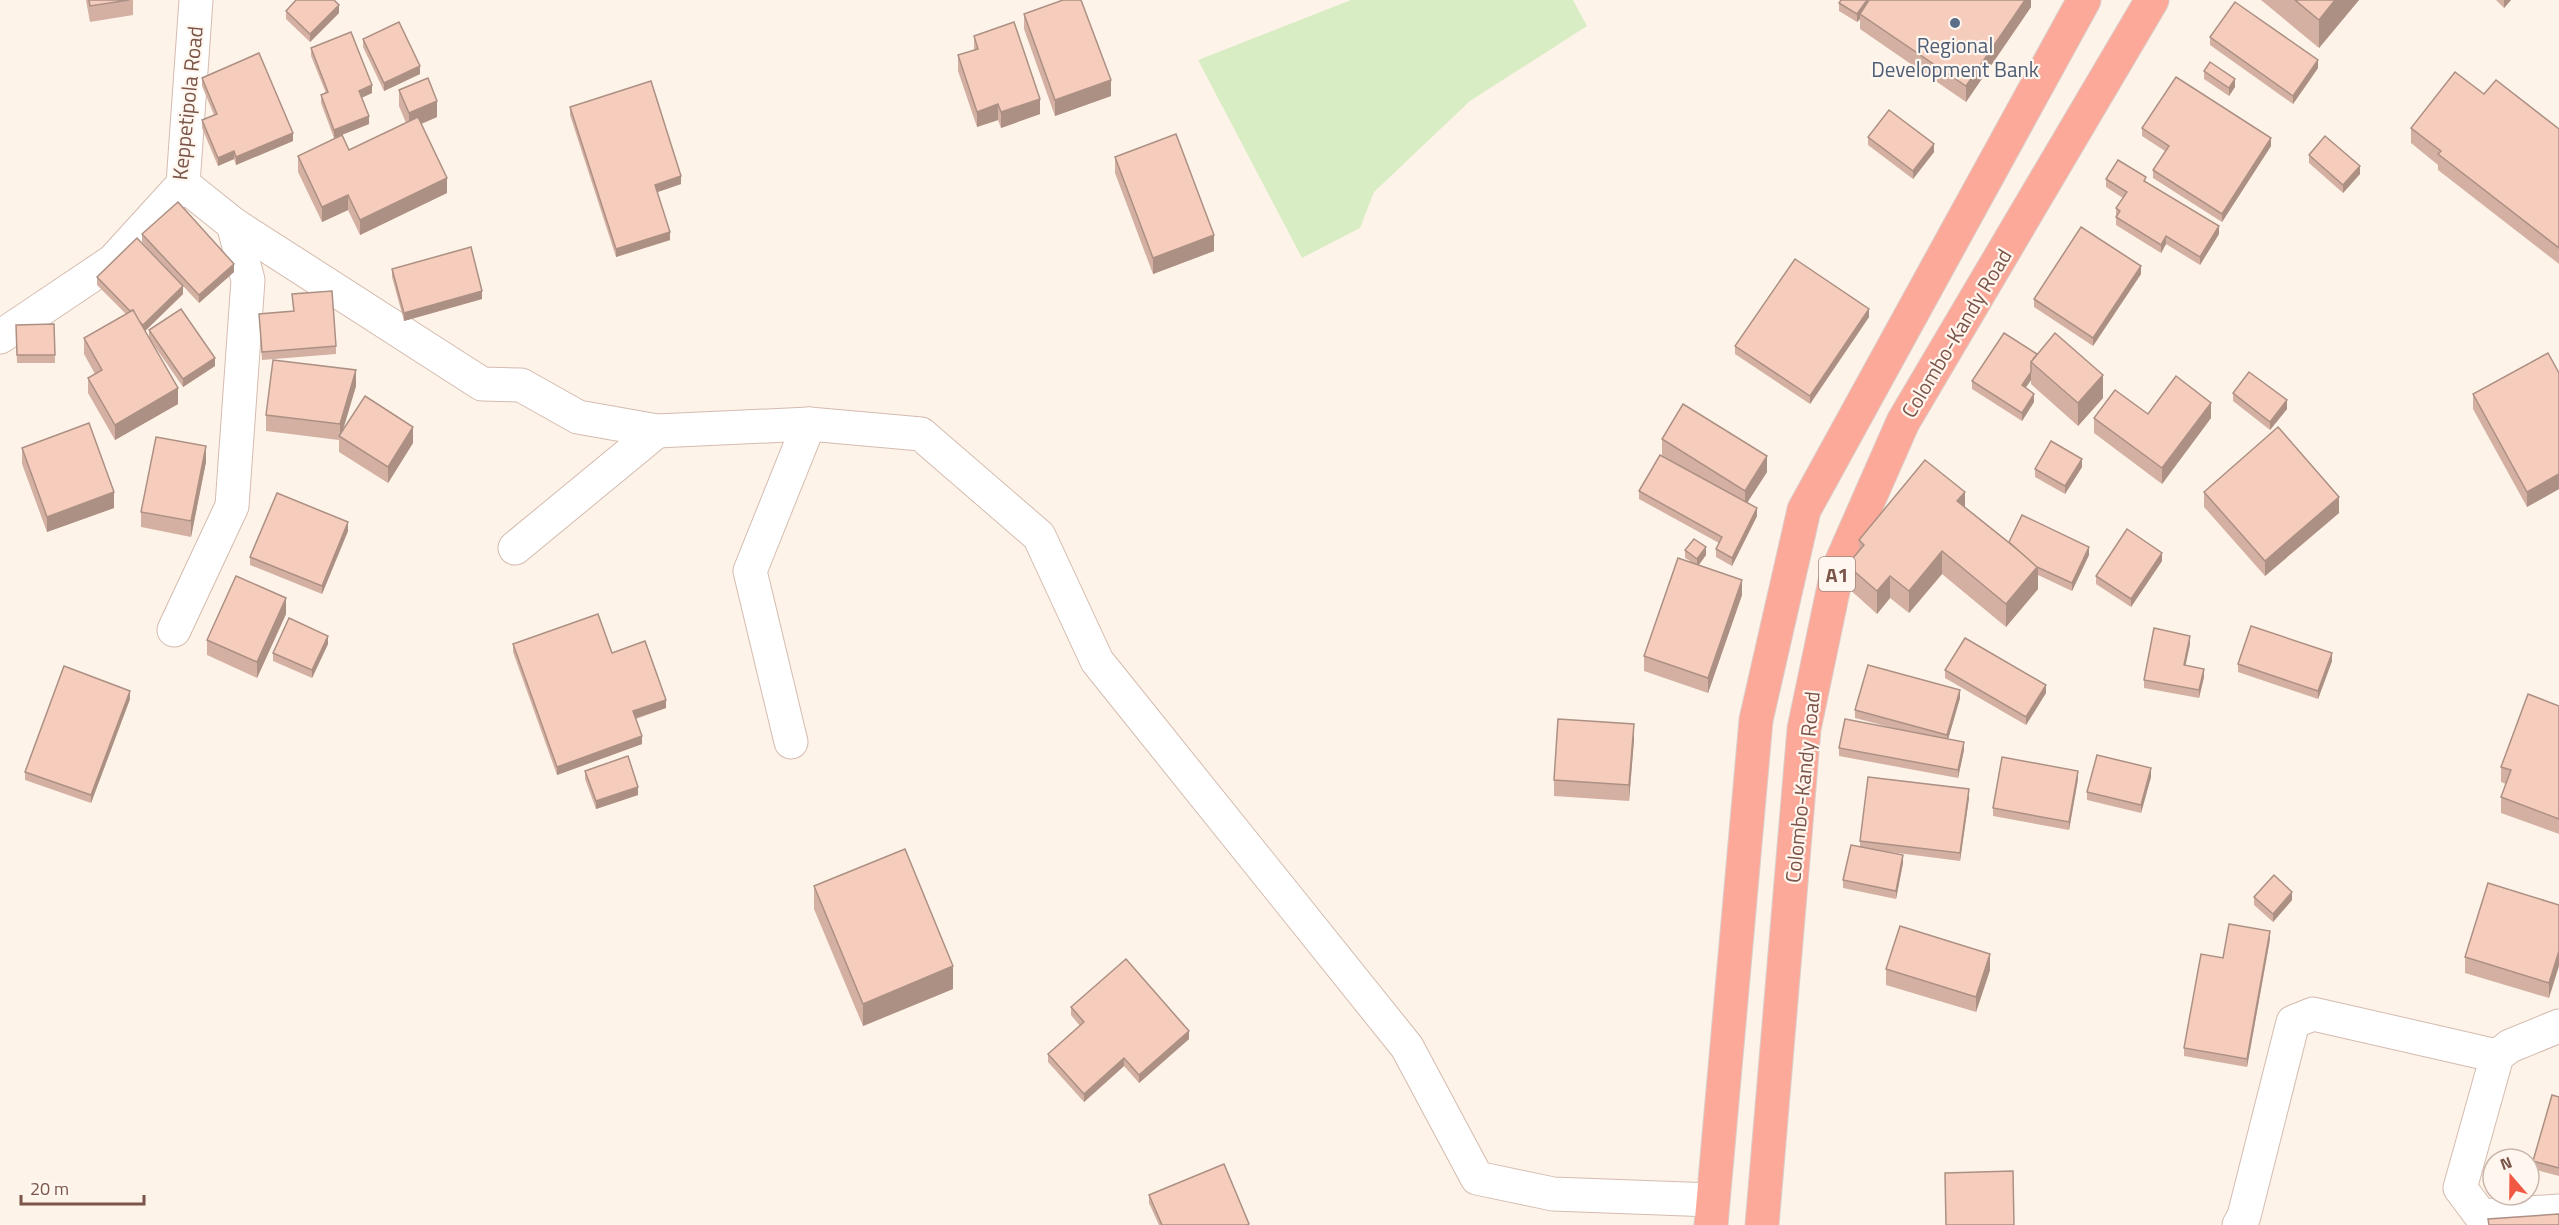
<svg xmlns="http://www.w3.org/2000/svg" width="2559" height="1225" viewBox="0 0 2559 1225" font-family="'Titillium Web',sans-serif">
  <rect width="100%" height="100%" fill="#fef3e8"/>
  <!-- green -->
  <polygon fill="#d9edc4" points="1351,0 1573,0 1587,26 1470,101 1374,192 1360,228 1302,258 1198,60"/>
  <g fill="none" stroke-linecap="round" stroke-linejoin="round">
    <!-- minor casing -->
    <g stroke="#d4bbaf" stroke-width="35">
      <g id="minor">
        <polyline points="233,224 482,384 521,385 578,417 657,431 809,424 921,434 1039,536 1097,661 1407,1047 1477,1178 1553,1194 1712,1200"/>
        <polyline points="0,337 113,261 183,184 196,0"/>
        <polyline points="515,548 657,431"/>
        <polyline points="174,630 232,506 248,280 233,224 183,184"/>
        <polyline points="791,742 750,571 809,424"/>
        <polyline points="2559,1026 2510,1046 2497,1056 2460,1188 2481,1216 2559,1211"/>
        <polyline points="2239,1225 2244,1216 2293,1022 2313,1014 2497,1056"/>
      </g>
    </g>
    <!-- highway casing -->
    <g stroke="#dacfcc" stroke-width="35">
      <g id="highway">
        <polyline points="1711,1225 1756,720 1804,510 2084,0"/>
        <polyline points="1762,1225 1804,729 1837,572 1903,422 2152,0"/>
      </g>
    </g>
    <!-- minor -->
    <use href="#minor" stroke="#fff" stroke-width="33"/>
    <!-- highway -->
    <use href="#highway" stroke="#fca99a" stroke-width="33"/>
  </g>
  <!-- wall -->
  <g fill="#d4b0a3">
    <polygon points="86,0 133,0 133,15 90,22"/>
    <polygon points="2031,0 2031,7 1966,102 1860,29 1860,19 1857,22 1839,11 1839,3"/>
    <polygon points="2261,0 2359,0 2319,48"/>
    <polygon points="2496,0 2511,0 2504,8"/>
    <polygon points="286,11 339,13 310,42 286,19"/>
    <polygon points="1024,14 1111,96 1055,116 1024,29"/>
    <polygon points="974,36 1040,114 1001,128 998,120 977,127 958,71 958,55 974,50"/>
    <polygon points="2210,37 2318,68 2293,104 2210,45"/>
    <polygon points="363,39 420,74 384,91 363,47"/>
    <polygon points="311,48 372,93 361,98 369,124 334,138 321,103 321,95 326,93 311,56"/>
    <polygon points="2204,71 2235,87 2229,96 2204,79"/>
    <polygon points="202,78 293,141 236,165 234,159 218,166 202,128 202,120 214,115 202,86"/>
    <polygon points="399,90 437,117 421,124 447,193 360,235 348,210 322,222 298,172 298,156 349,150 406,123 399,106"/>
    <polygon points="2484,94 2559,129 2559,264 2438,170 2438,165 2411,143 2411,128"/>
    <polygon points="570,107 681,184 657,192 670,240 616,257 570,115"/>
    <polygon points="2142,128 2271,146 2222,222 2153,178 2153,170 2165,151 2142,136"/>
    <polygon points="1868,137 1934,152 1913,179 1868,145"/>
    <polygon points="2309,155 2360,174 2343,193 2309,163"/>
    <polygon points="1115,157 1214,251 1153,274 1115,173"/>
    <polygon points="2106,179 2146,182 2219,234 2200,265 2166,244 2161,253 2116,225 2116,208 2123,198 2106,187"/>
    <polygon points="142,234 234,272 199,303 142,242"/>
    <polygon points="392,269 482,299 404,321 392,277"/>
    <polygon points="2141,274 2093,346 2034,307 2034,299"/>
    <polygon points="97,277 183,294 145,331 178,404 115,440 88,393 88,378 95,374 84,354 84,338 126,314 97,285"/>
    <polygon points="292,294 336,346 336,354 262,360 259,314 293,311"/>
    <polygon points="1869,317 1810,404 1735,354 1735,346"/>
    <polygon points="54,324 55,363 17,363 16,325"/>
    <polygon points="149,330 215,366 183,387 149,338"/>
    <polygon points="2004,333 2103,398 2078,426 2031,384 2031,380 2025,388 2034,402 2022,421 1972,389 1972,381"/>
    <polygon points="2559,373 2559,489 2527,507 2473,409 2473,394"/>
    <polygon points="356,386 342,431 413,443 388,483 339,452 339,440 266,431 266,415"/>
    <polygon points="2233,393 2287,409 2270,430 2233,401"/>
    <polygon points="2094,418 2211,418 2162,484 2094,433"/>
    <polygon points="1662,439 1767,472 1747,503 1757,516 1732,566 1716,557 1716,549 1719,543 1639,499 1639,491 1683,468 1662,455"/>
    <polygon points="22,448 114,508 47,532 22,464"/>
    <polygon points="206,462 191,537 141,527 141,512"/>
    <polygon points="2082,467 2065,494 2035,477 2035,469"/>
    <polygon points="2204,492 2339,513 2265,576 2204,507"/>
    <polygon points="1965,507 2009,542 2089,555 2072,591 2038,575 2038,589 2006,627 1942,574 1909,613 1890,598 1877,614 1847,587 1847,565 1859,551 1859,540"/>
    <polygon points="348,531 322,594 250,565 250,557"/>
    <polygon points="1685,550 1706,555 1699,565 1742,595 1708,693 1644,671 1644,656 1690,561 1685,558"/>
    <polygon points="2162,561 2131,607 2096,584 2096,576"/>
    <polygon points="286,614 257,678 207,655 207,640"/>
    <polygon points="328,644 312,678 273,661 273,653"/>
    <polygon points="513,644 612,653 666,708 636,719 642,744 557,775 513,652"/>
    <polygon points="2190,644 2185,665 2204,677 2199,698 2144,688 2144,680"/>
    <polygon points="2332,661 2318,699 2238,672 2238,664"/>
    <polygon points="1945,670 2046,693 2026,725 1945,678"/>
    <polygon points="1960,698 1948,739 1964,750 1958,778 1839,756 1839,748 1897,729 1855,718 1855,710"/>
    <polygon points="130,699 91,803 25,780 25,772"/>
    <polygon points="2559,706 2559,834 2501,813 2501,797 2506,784 2501,782 2501,767"/>
    <polygon points="1634,740 1629,801 1554,796 1554,780"/>
    <polygon points="585,771 638,795 596,809 585,779"/>
    <polygon points="2151,777 2141,813 2087,800 2087,792"/>
    <polygon points="2078,779 2069,830 1993,816 1993,808"/>
    <polygon points="1969,798 1960,861 1882,851 1903,863 1896,899 1843,888 1843,880 1860,847 1860,841"/>
    <polygon points="814,886 953,989 863,1026 814,909"/>
    <polygon points="2254,897 2292,900 2273,922 2254,905"/>
    <polygon points="2559,905 2549,998 2465,973 2465,957"/>
    <polygon points="2270,939 2247,1067 2184,1056 2184,1048 2223,958"/>
    <polygon points="1886,969 1990,970 1976,1012 1886,985"/>
    <polygon points="1071,1007 1189,1039 1139,1083 1124,1066 1084,1102 1048,1062 1048,1054 1080,1026 1071,1015"/>
    <polygon points="2559,1097 2559,1176 2533,1169 2533,1161"/>
    <polygon points="1149,1195 1249,1225 1159,1225 1149,1203"/>
  </g>
  <!-- shaded-wall -->
  <g fill="#ac9084">
    <polygon points="1867,0 1872,0 1860,14 1860,19 1857,22 1857,14"/>
    <polygon points="2025,0 2031,0 2031,7 1966,102 1966,86"/>
    <polygon points="2335,0 2359,0 2319,48 2319,20"/>
    <polygon points="2504,0 2511,0 2504,8"/>
    <polygon points="339,5 339,13 310,42 310,34"/>
    <polygon points="2318,60 2318,68 2293,104 2293,96"/>
    <polygon points="420,66 420,74 384,91 384,83"/>
    <polygon points="2235,79 2235,87 2229,96 2229,88"/>
    <polygon points="1111,80 1111,96 1055,116 1055,100"/>
    <polygon points="372,85 372,93 359,99 359,91"/>
    <polygon points="1040,99 1040,114 1001,128 1001,112"/>
    <polygon points="437,101 437,117 409,129 409,113"/>
    <polygon points="998,104 998,120 977,127 977,112"/>
    <polygon points="369,116 369,124 334,138 334,130"/>
    <polygon points="293,133 293,141 236,165 236,157"/>
    <polygon points="2271,138 2271,146 2222,222 2222,214"/>
    <polygon points="1934,144 1934,152 1913,179 1913,171"/>
    <polygon points="234,151 234,159 218,166 218,158"/>
    <polygon points="2360,166 2360,174 2343,193 2343,185"/>
    <polygon points="681,176 681,184 655,193 655,185"/>
    <polygon points="447,178 447,193 360,235 360,220"/>
    <polygon points="348,195 348,210 322,222 322,207"/>
    <polygon points="2219,226 2219,234 2200,265 2200,257"/>
    <polygon points="670,232 670,240 616,257 616,249"/>
    <polygon points="1214,235 1214,251 1153,274 1153,258"/>
    <polygon points="2166,236 2166,244 2161,253 2161,245"/>
    <polygon points="234,264 234,272 199,303 199,295"/>
    <polygon points="2141,266 2141,274 2093,346 2093,338"/>
    <polygon points="183,286 183,294 143,333 143,325"/>
    <polygon points="482,291 482,299 404,321 404,313"/>
    <polygon points="1869,309 1869,317 1810,404 1810,396"/>
    <polygon points="215,358 215,366 183,387 183,379"/>
    <polygon points="356,370 356,386 341,437 340,437 340,424"/>
    <polygon points="2031,372 2031,380 2022,393 2022,385"/>
    <polygon points="2103,375 2103,398 2078,426 2078,403"/>
    <polygon points="178,388 178,404 115,440 115,425"/>
    <polygon points="2034,394 2034,402 2022,421 2022,413"/>
    <polygon points="2287,400 2287,409 2270,430 2270,422"/>
    <polygon points="2211,403 2211,418 2162,484 2162,468"/>
    <polygon points="413,427 413,443 388,483 388,467"/>
    <polygon points="206,446 206,462 191,537 191,521"/>
    <polygon points="1767,456 1767,472 1745,506 1745,491"/>
    <polygon points="2082,459 2082,467 2065,494 2065,486"/>
    <polygon points="2559,474 2559,489 2527,507 2527,492"/>
    <polygon points="114,492 114,508 47,532 47,517"/>
    <polygon points="1965,492 1965,515 1957,501"/>
    <polygon points="2339,497 2339,513 2265,576 2265,561"/>
    <polygon points="1757,508 1757,516 1732,566 1732,558"/>
    <polygon points="348,522 348,531 322,594 322,586"/>
    <polygon points="1706,547 1706,555 1697,567 1697,559"/>
    <polygon points="2089,547 2089,555 2072,591 2072,583"/>
    <polygon points="1942,551 1942,574 1909,613 1909,591"/>
    <polygon points="2162,553 2162,561 2131,607 2131,599"/>
    <polygon points="2038,566 2038,589 2006,627 2006,604"/>
    <polygon points="1890,576 1890,598 1877,614 1877,591"/>
    <polygon points="1742,580 1742,595 1708,693 1708,678"/>
    <polygon points="286,598 286,614 257,678 257,662"/>
    <polygon points="328,636 328,644 312,678 312,670"/>
    <polygon points="2190,636 2190,644 2184,673 2184,665"/>
    <polygon points="2332,653 2332,661 2318,699 2318,691"/>
    <polygon points="2204,669 2204,677 2199,698 2199,690"/>
    <polygon points="2046,685 2046,693 2026,725 2026,717"/>
    <polygon points="1960,690 1960,698 1947,743 1947,735"/>
    <polygon points="130,691 130,699 91,803 91,795"/>
    <polygon points="666,700 666,708 633,719 633,711"/>
    <polygon points="1634,724 1634,740 1629,801 1629,785"/>
    <polygon points="642,736 642,744 557,775 557,767"/>
    <polygon points="1964,742 1964,750 1958,778 1958,770"/>
    <polygon points="2151,768 2151,777 2141,813 2141,805"/>
    <polygon points="2078,771 2078,779 2069,830 2069,822"/>
    <polygon points="638,787 638,795 596,809 596,801"/>
    <polygon points="1969,789 1969,798 1960,861 1960,853"/>
    <polygon points="1903,855 1903,863 1896,899 1896,891"/>
    <polygon points="2292,892 2292,900 2273,922 2273,914"/>
    <polygon points="2270,931 2270,939 2247,1067 2247,1059"/>
    <polygon points="2559,951 2559,966 2549,998 2549,983"/>
    <polygon points="1990,954 1990,970 1976,1012 1976,997"/>
    <polygon points="953,966 953,989 863,1026 863,1004"/>
    <polygon points="1189,1031 1189,1039 1139,1083 1139,1075"/>
    <polygon points="1124,1058 1124,1066 1084,1102 1084,1094"/>
  </g>
  <!-- building -->
  <g fill="#f6cdbd" stroke="#ac9084" stroke-width="1.5">
    <polygon points="89,0 129,0 90,6"/>
    <polygon points="296,0 334,0 339,5 310,34 286,11"/>
    <polygon points="1063,0 1081,0 1111,80 1055,100 1024,14"/>
    <polygon points="1841,0 1867,0 1857,14 1839,3"/>
    <polygon points="1869,0 2025,0 1966,86 1860,14"/>
    <polygon points="2295,0 2335,0 2319,20"/>
    <polygon points="2235,2 2318,60 2293,96 2210,37"/>
    <polygon points="399,22 420,66 384,83 363,39"/>
    <polygon points="1014,22 1040,99 1001,112 998,104 977,112 958,55 978,49 974,36"/>
    <polygon points="351,32 372,85 359,91 369,116 334,130 321,95 328,92 311,48"/>
    <polygon points="259,53 293,133 236,157 234,151 218,158 202,120 217,114 202,78"/>
    <polygon points="2210,62 2235,79 2229,88 2204,71"/>
    <polygon points="2455,72 2484,94 2496,80 2559,129 2559,248 2438,154 2441,151 2411,128"/>
    <polygon points="2176,77 2271,138 2222,214 2153,170 2169,146 2142,128"/>
    <polygon points="428,78 437,101 409,113 399,90"/>
    <polygon points="651,81 681,176 655,185 670,232 616,249 570,107"/>
    <polygon points="1889,110 1934,144 1913,171 1868,137"/>
    <polygon points="418,117 447,178 360,220 348,195 322,207 298,156 342,135 349,150"/>
    <polygon points="1176,134 1214,235 1153,258 1115,157"/>
    <polygon points="2325,136 2360,166 2343,185 2309,155"/>
    <polygon points="2118,160 2146,177 2144,181 2219,226 2200,257 2166,236 2161,245 2116,217 2120,211 2116,208 2127,192 2106,179"/>
    <polygon points="178,202 234,264 199,295 142,234"/>
    <polygon points="2081,227 2141,266 2093,338 2034,299"/>
    <polygon points="137,238 183,286 143,325 138,320 133,310 130,311 97,277"/>
    <polygon points="471,247 482,291 404,313 392,269"/>
    <polygon points="1795,259 1869,309 1810,396 1735,346"/>
    <polygon points="332,291 336,346 262,352 259,314 294,311 292,294"/>
    <polygon points="181,309 215,358 183,379 149,330"/>
    <polygon points="133,310 178,388 115,425 88,378 102,370 84,338"/>
    <polygon points="54,324 55,355 17,355 16,325"/>
    <polygon points="2004,333 2037,354 2031,362 2031,372 2022,385 2034,394 2022,413 1972,381"/>
    <polygon points="2055,333 2103,375 2078,403 2031,362"/>
    <polygon points="2548,353 2559,373 2559,474 2527,492 2473,394"/>
    <polygon points="273,360 356,370 340,424 266,415"/>
    <polygon points="2249,372 2287,400 2270,422 2233,393"/>
    <polygon points="2176,376 2211,403 2162,468 2094,418 2115,390 2148,414"/>
    <polygon points="365,396 413,427 388,467 339,436"/>
    <polygon points="1683,404 1767,456 1745,491 1662,439"/>
    <polygon points="89,423 114,492 47,517 22,448"/>
    <polygon points="2278,427 2339,497 2265,561 2204,492"/>
    <polygon points="156,437 206,446 191,521 141,512"/>
    <polygon points="2051,441 2082,459 2065,486 2035,469"/>
    <polygon points="1660,455 1757,508 1732,558 1716,549 1722,537 1639,491"/>
    <polygon points="1925,460 1965,492 1957,501 2038,566 2006,604 1942,551 1909,591 1890,576 1877,591 1847,565 1864,545 1859,540"/>
    <polygon points="277,493 348,522 322,586 250,557"/>
    <polygon points="2022,515 2089,547 2072,583 2037,567 2009,542"/>
    <polygon points="2127,529 2162,553 2131,599 2096,576"/>
    <polygon points="1694,539 1706,547 1697,559 1685,550"/>
    <polygon points="1678,558 1742,580 1708,678 1644,656"/>
    <polygon points="236,576 286,598 257,662 207,640"/>
    <polygon points="598,614 612,653 645,641 666,700 633,711 642,736 557,767 513,644"/>
    <polygon points="289,618 328,636 312,670 273,653"/>
    <polygon points="2251,626 2332,653 2318,691 2238,664"/>
    <polygon points="2154,628 2190,636 2184,665 2204,669 2199,690 2144,680"/>
    <polygon points="1965,638 2046,685 2026,717 1945,670"/>
    <polygon points="1868,665 1960,690 1947,735 1855,710"/>
    <polygon points="64,666 130,691 91,795 25,772"/>
    <polygon points="2528,694 2559,706 2559,819 2501,797 2511,770 2501,767"/>
    <polygon points="1558,719 1634,724 1629,785 1554,780"/>
    <polygon points="1845,719 1964,742 1958,770 1839,748"/>
    <polygon points="2097,755 2151,768 2141,805 2087,792"/>
    <polygon points="628,756 638,787 596,801 585,771"/>
    <polygon points="2002,757 2078,771 2069,822 1993,808"/>
    <polygon points="1868,777 1969,789 1960,853 1860,841"/>
    <polygon points="1851,845 1903,855 1896,891 1843,880"/>
    <polygon points="905,849 953,966 863,1004 814,886"/>
    <polygon points="2274,875 2292,892 2273,914 2254,897"/>
    <polygon points="2488,883 2559,905 2559,951 2549,983 2465,957"/>
    <polygon points="2229,924 2270,931 2247,1059 2184,1048 2201,954 2223,958"/>
    <polygon points="1900,926 1990,954 1976,997 1886,969"/>
    <polygon points="1126,959 1189,1031 1139,1075 1124,1058 1084,1094 1048,1054 1084,1022 1071,1007"/>
    <polygon points="2552,1095 2559,1097 2559,1168 2533,1161"/>
    <polygon points="1224,1164 1249,1224 1247,1225 1162,1225 1149,1195"/>
    <polygon points="2013,1171 2014,1225 1946,1225 1945,1173"/>
    <polygon points="2559,1214 2559,1225 2489,1225 2488,1219"/>
  </g>
  <!-- markers -->
  <circle fill="#5c6f8a" stroke="#fff7ef" stroke-width="2" cx="1955" cy="23" r="6"/>
  <g text-anchor="middle" dominant-baseline="central" stroke-width="4.5" stroke-linejoin="round" paint-order="stroke">
    <!-- shield labels -->
    <rect fill="#fff7ef" stroke="#a3867b" stroke-width="1.5" x="1819" y="557" width="36" height="34" rx="4.5"/>
    <g font-size="20" font-weight="bold" fill="#7b5549">
      <text x="1837" y="574">A1</text>
    </g>
    <!-- service labels -->
    <g font-size="21" fill="#4e5e75" stroke="#fff7ef">
      <text x="1955" y="45">Regional<tspan x="1955" dy="24">Development Bank</tspan></text>
    </g>
    <!-- street labels -->
    <g font-size="21" fill="#7b5549" stroke="#fff7ef">
      <text transform="translate(187 103) rotate(-84)">Keppetipola Road</text>
      <text transform="translate(1956 333) rotate(-59)">Colombo-Kandy Road</text>
      <text transform="translate(1802 787) rotate(-84)">Colombo-Kandy Road</text>
    </g>
  </g>
  <!-- north arrow -->
  <g transform="translate(2511 1177) rotate(340)"><circle r="28" fill="#fff7ef" stroke="#cab6ad" stroke-width="1.5"/>
  <path d="M0-4.5L10 22L0 15L-10 22Z" fill="#f05844"/>
  <text y="-9" font-size="16" font-weight="bold" text-anchor="middle" fill="#7b5549">N</text>
  </g>
  <!-- scale -->
  <path d="M21 1195v9h123v-9" fill="none" stroke="#7b5549" stroke-width="3"/>
  <text x="30" y="1195" font-size="18" fill="#7b5549" stroke="#fff7ef" stroke-width="4.5" paint-order="stroke">20 m</text>
</svg>
